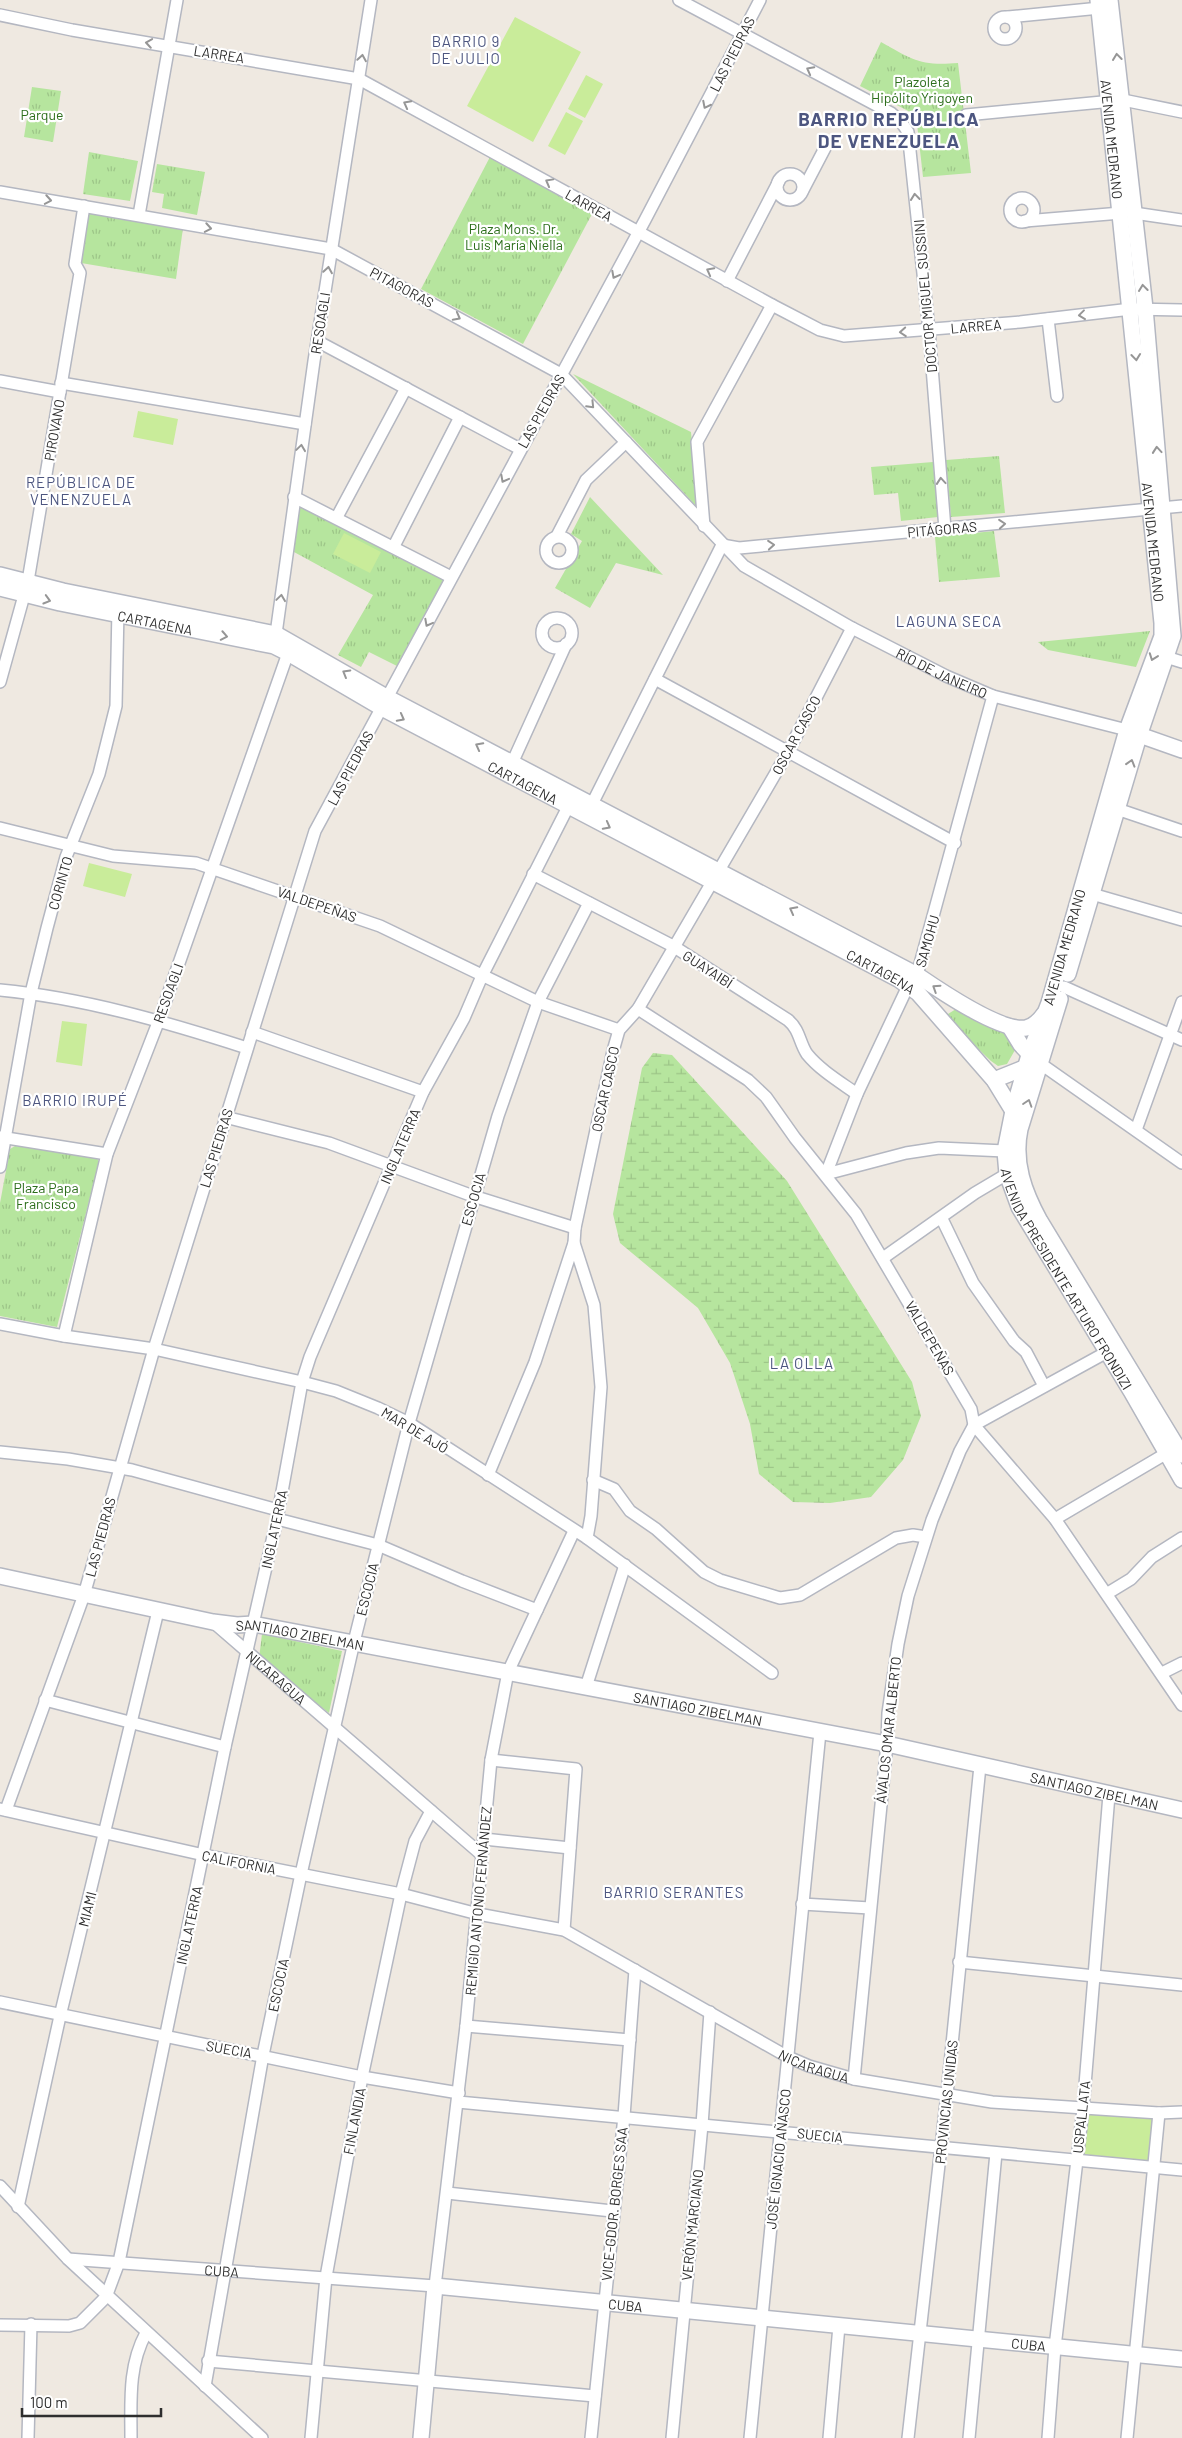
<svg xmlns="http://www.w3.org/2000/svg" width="1182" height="2438" viewBox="0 0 1182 2438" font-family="Barlow,sans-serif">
  <defs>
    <pattern id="wetland-marsh" width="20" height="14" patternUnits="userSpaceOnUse" patternTransform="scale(1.25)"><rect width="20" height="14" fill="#b6e59e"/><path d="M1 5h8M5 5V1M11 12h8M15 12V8" fill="none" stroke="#9dc588"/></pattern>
    <pattern id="park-tufts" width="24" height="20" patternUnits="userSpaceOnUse" patternTransform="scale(1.25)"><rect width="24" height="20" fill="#b6e59e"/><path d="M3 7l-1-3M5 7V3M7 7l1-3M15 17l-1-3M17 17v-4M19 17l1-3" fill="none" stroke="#9dc588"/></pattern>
  </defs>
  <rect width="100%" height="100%" fill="#efe9e1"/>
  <!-- wetland -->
  <polygon fill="url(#wetland-marsh)" points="653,1053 672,1055 787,1181 912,1382 921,1416 903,1460 871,1497 830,1503 793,1502 759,1474 750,1424 730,1363 698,1308 620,1243 613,1214 642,1068"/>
  <!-- park -->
  <g fill="url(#park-tufts)">
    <path d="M881 42C913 60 920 66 958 63L971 173 923 177 916 115 860 86Z"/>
    <polygon points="32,87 61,91 53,142 24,137"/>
    <polygon points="89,152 138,161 130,201 83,194"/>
    <polygon points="491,155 593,212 523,344 421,289"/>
    <polygon points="157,164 205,172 197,215 162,208 164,194 152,192"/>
    <polygon points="89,210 183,228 176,279 81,263"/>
    <polygon points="573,374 691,432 698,508"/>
    <polygon points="999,456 1005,513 951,517 946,460"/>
    <polygon points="933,462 938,517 901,521 898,493 874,495 871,467"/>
    <polygon points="590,497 663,575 616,563 590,608 555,588 582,541 571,534"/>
    <polygon points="299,504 445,579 397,666 369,652 361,667 338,655 373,595 294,552"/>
    <polygon points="994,531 1000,577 939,582 935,537"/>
    <polygon points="1150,631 1136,667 1048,650 1038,642"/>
    <path d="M956 1009C975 1018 1010 1027 1015 1050L1007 1064 998 1066 991 1061 947 1019 948 1014Z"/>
    <polygon points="15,1146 96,1156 99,1162 57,1327 0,1316 0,1203 10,1149"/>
    <polygon points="262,1634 342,1651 329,1713 259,1659"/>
  </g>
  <!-- pitch -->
  <g fill="#c9ec9a">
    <polygon points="515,17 581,52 533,142 467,106"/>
    <polygon points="586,75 603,84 585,118 568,109"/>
    <polygon points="566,112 583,121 565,155 548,146"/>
    <polygon points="138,411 178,419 173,445 133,437"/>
    <polygon points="344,533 381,552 370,573 333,554"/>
    <polygon points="89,863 132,874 125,897 83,886"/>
    <polygon points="62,1021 87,1024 82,1066 56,1062"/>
    <polygon points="1085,2113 1154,2116 1151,2162 1081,2154"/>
  </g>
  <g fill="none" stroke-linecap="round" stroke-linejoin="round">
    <!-- street casing -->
    <g stroke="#b4b7c1" stroke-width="14">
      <g id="street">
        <polyline points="679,0 891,113 902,123 908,132 929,330 945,529"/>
        <polyline points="0,15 72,30 359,79 772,305 820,330 844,336 1020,322 1131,309 1182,310"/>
        <circle cx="1005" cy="28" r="11"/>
        <polyline points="1008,17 1100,8"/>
        <polyline points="966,115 1123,100 1182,112"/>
        <circle cx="790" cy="187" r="13"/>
        <polyline points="803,190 826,146"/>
        <path id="s1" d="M0 192 331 249 561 374 744 566 852 628 946 676 993 696 1127 730"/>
        <circle cx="1022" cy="210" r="12"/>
        <polyline points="1134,213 1182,220"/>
        <polyline points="139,215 177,0"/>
        <polyline points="1025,221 1121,213"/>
        <polyline points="727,281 779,181"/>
        <polyline points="1048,319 1057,396"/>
        <polyline points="317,341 520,449"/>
        <polyline points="0,381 60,392"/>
        <polyline points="61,383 305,424"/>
        <polyline points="294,497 451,577"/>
        <polyline points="337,517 406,388"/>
        <polyline points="704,526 697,442 772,305"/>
        <polyline points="557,536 586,480 626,442"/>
        <circle cx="559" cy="550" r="13"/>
        <polyline points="722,545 739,548 1182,506"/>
        <polyline points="394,546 460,417"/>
        <circle cx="557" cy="633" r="15"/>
        <polyline points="275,641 314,361 371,0"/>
        <polyline points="1166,657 1182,662"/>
        <polyline points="655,679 955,843"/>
        <polyline points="0,682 28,581 80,273 75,264 84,206"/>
        <polyline points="509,770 566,644"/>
        <polyline points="1117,809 1182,831"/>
        <polyline points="588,812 722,545"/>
        <polyline points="0,828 113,856 196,863 380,926 538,1002 619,1030"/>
        <path d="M533 874 673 946 788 1020C800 1030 799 1042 807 1054 820 1070 840 1082 857 1094"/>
        <polyline points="1085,892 1182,920"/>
        <polyline points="1064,987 1182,1040"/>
        <path d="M0 990C84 998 166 1022 247 1048"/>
        <polyline points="638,1009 748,1080 766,1097 795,1138 856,1214 971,1409 974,1425 1055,1519 1182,1705"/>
        <polyline points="252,1032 423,1092"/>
        <polyline points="1041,1064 1182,1163"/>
        <polyline points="225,1117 329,1143 473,1196 575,1228"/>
        <polyline points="1136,1130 1182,1002"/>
        <polyline points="0,1137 107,1154"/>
        <polyline points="0,1167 31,993 47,928 66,857 99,774 116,706 118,609"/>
        <polyline points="826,1174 857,1094 908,986 917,975 993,696"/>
        <polyline points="826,1174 906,1153 939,1148 1005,1151"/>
        <polyline points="942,1219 973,1283 1014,1341 1026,1352 1044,1386"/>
        <polyline points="574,1243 594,1305 601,1387 591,1516 587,1538"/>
        <polyline points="883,1258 975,1193 1007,1174"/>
        <polyline points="0,1324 64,1336 154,1349 302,1382 336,1391 378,1408 409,1423 587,1538 772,1673"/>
        <polyline points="64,1336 107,1154 159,1020 288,653"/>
        <polyline points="0,1452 68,1459 132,1470 278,1510"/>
        <polyline points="488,1475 535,1362 574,1243 575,1228 613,1051 619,1030 638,1009 788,752 852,628"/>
        <polyline points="593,1480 614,1489 630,1511 656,1529 704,1572 720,1580 780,1598 800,1595 896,1538 913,1535 926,1537"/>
        <polyline points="277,1519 378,1545 462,1581 537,1610"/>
        <polyline points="1055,1519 1167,1453"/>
        <polyline points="1108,1593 1131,1579 1152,1557 1182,1538"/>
        <path id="s2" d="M213 1622 482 1855"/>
        <polyline points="1162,1673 1182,1663"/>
        <polyline points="586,1687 625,1565"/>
        <polyline points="45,1700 225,1747"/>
        <polyline points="491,1760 576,1769 564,1930"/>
        <path id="s3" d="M0 1809 204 1855 401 1894 478 1914 564 1930 788 2057 809 2066 854 2079 992 2102 1159 2113 1182 2112"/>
        <polyline points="6,1810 84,1595 154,1349 315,831 645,220 760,0"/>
        <polyline points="484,1839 570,1848"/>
        <polyline points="802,1904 870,1908"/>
        <polyline points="959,1962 1182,1985"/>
        <polyline points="0,2002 362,2077 459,2093"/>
        <polyline points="466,2026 630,2040"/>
        <polyline points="854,2079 887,1744 888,1713 898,1644 908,1596 932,1520 960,1451 974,1425 1107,1352"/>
        <polyline points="458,2102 1182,2170"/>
        <polyline points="0,2186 68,2259 262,2438"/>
        <polyline points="447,2193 612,2211"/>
        <polyline points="18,2207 60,2016 158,1611"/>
        <path id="s4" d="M68 2259 435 2286 466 2026 491 1760 508 1672 574 1531"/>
        <polyline points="0,2325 69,2326 80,2323 106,2297 119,2262 225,1747 277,1519 302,1382 310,1357 423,1092 464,1018 482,976 569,805"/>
        <polyline points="208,2361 595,2396"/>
        <polyline points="205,2386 263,2055 301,1874 354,1642 409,1423 498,1116 538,1002 589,903"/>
        <polyline points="28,2438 31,2324"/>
        <path d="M131 2438C131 2402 128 2366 146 2333"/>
        <polyline points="311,2438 326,2277 362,2077 401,1894 415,1841 431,1811"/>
        <polyline points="591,2438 624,2116 635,1970"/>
        <polyline points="672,2438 702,2125 710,2012"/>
        <polyline points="750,2438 820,1732"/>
        <polyline points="829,2438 839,2326"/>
        <polyline points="908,2438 947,2094 980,1766"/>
        <polyline points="969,2438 996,2153"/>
        <polyline points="1048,2438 1055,2347 1083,2109 1109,1795"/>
        <polyline points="1127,2438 1159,2113"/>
      </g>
    </g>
    <!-- secondary casing -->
    <g stroke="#b4b7c1" stroke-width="18">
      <g id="secondary">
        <path id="s5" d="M1098 0 1162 623V636L1127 730 1049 1003 1029 1055 1013 1111 1005 1151 1007 1174 1019 1207 1131 1391 1182 1480"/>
        <path d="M0 575 63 591 276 634 388 698 917 975C939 990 1000 1032 1026 1028 1034 1026 1040 1020 1044 1014"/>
        <path id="s6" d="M0 588 60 603 274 646 288 653 382 708 898 979 918 993 994 1080 1013 1111"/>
        <polyline points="1131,732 1182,750"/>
        <polyline points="1068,974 1139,736 1173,636 1145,308 1110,0"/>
        <path d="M1060 999 1020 1129C1013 1162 1024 1192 1040 1221L1182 1455"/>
        <polyline points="1010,1027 1021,1045 1034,1059"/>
        <polyline points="994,1080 1029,1066"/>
        <path id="s7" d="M0 1576 213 1622 237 1625 253 1624 887 1744 1182 1810"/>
        <path id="s8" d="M421 2438 435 2286 1182 2359"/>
      </g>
    </g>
    <!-- street -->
    <use href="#street" stroke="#fff" stroke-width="11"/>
    <!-- secondary -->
    <use href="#secondary" stroke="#fff" stroke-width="15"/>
  </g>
  <!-- one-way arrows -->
  <defs><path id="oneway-chevron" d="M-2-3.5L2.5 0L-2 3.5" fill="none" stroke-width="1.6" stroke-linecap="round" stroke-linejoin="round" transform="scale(1.25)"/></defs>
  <g stroke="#969696">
    <use href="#oneway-chevron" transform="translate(149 43) rotate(-171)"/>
    <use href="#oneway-chevron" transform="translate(1117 57) rotate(-97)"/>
    <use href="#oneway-chevron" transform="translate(362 58) rotate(-81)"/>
    <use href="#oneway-chevron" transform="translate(810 70) rotate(-152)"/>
    <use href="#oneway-chevron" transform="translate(407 104) rotate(-152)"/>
    <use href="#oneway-chevron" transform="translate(706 105) rotate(117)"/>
    <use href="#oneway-chevron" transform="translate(549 182) rotate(-151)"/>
    <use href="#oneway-chevron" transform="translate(915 197) rotate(-96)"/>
    <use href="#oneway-chevron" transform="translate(48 200) rotate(10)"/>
    <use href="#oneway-chevron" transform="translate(208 228) rotate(10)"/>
    <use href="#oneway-chevron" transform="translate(328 270) rotate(-81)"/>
    <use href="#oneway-chevron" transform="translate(710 271) rotate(-152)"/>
    <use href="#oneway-chevron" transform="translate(615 275) rotate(118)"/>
    <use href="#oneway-chevron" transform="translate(1143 288) rotate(-97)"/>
    <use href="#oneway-chevron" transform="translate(1082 315) rotate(173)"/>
    <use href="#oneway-chevron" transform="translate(457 317) rotate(28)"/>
    <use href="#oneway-chevron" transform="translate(903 332) rotate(176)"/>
    <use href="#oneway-chevron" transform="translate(1136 357) rotate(84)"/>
    <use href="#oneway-chevron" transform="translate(591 405) rotate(46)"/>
    <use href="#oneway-chevron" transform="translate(301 448) rotate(-82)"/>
    <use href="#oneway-chevron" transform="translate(1157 450) rotate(-95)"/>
    <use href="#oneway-chevron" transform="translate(504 479) rotate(118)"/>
    <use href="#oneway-chevron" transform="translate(941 481) rotate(-95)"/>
    <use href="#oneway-chevron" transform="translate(1002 524) rotate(-5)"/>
    <use href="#oneway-chevron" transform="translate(771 545) rotate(-5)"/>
    <use href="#oneway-chevron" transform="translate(281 598) rotate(-82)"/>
    <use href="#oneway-chevron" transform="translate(47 600) rotate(16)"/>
    <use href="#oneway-chevron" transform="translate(428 623) rotate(118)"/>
    <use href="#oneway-chevron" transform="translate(224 636) rotate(11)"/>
    <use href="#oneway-chevron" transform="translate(1153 657) rotate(110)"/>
    <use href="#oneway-chevron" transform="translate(346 673) rotate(-150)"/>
    <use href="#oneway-chevron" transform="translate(401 718) rotate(28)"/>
    <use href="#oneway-chevron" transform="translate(479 746) rotate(-152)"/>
    <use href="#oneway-chevron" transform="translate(1131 763) rotate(-73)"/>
    <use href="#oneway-chevron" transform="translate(607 826) rotate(28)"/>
    <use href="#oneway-chevron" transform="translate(793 910) rotate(-152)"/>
    <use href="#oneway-chevron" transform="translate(936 988) rotate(-147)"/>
    <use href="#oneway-chevron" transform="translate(1028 1103) rotate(-72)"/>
  </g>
  <g text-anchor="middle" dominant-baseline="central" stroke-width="4.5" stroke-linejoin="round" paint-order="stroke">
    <!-- street labels -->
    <g font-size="14" fill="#2e2e2e" stroke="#fff">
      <text transform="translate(219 54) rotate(9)">LARREA</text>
      <text transform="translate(732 54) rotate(-63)">LAS PIEDRAS</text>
      <text stroke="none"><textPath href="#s5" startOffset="140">AVENIDA MEDRANO</textPath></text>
      <text transform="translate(589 205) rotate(29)">LARREA</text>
      <text transform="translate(402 287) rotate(28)">PITAGORAS</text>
      <text transform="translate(925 296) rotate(-95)">DOCTOR MIGUEL SUSSINI</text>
      <text transform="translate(320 323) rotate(-81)">RESOAGLI</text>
      <text transform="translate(976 326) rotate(-5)">LARREA</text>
      <text transform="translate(541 411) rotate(-61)">LAS PIEDRAS</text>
      <text transform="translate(54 430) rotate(-80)">PIROVANO</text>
      <text transform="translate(942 529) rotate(-5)">PITÁGORAS</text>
      <text stroke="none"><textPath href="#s5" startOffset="545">AVENIDA MEDRANO</textPath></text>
      <text stroke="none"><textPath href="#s6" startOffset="159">CARTAGENA</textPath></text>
      <text stroke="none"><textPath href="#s1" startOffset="1088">RÍO DE JANEIRO</textPath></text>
      <text transform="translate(796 735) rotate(-62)">OSCAR CASCO</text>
      <text transform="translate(350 768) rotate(-62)">LAS PIEDRAS</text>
      <text stroke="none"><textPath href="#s6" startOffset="564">CARTAGENA</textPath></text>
      <text transform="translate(60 883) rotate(-74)">CORINTO</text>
      <text transform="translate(317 904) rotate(19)">VALDEPEÑAS</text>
      <text transform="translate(927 941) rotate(-74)">SAMOHU</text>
      <text transform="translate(1064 947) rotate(-74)">AVENIDA MEDRANO</text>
      <text transform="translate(708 969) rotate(33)">GUAYAIBÍ</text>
      <text stroke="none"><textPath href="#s6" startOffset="969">CARTAGENA</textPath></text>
      <text transform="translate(168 993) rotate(-70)">RESOAGLI</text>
      <text transform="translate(605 1089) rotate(-78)">OSCAR CASCO</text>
      <text transform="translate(400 1146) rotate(-67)">INGLATERRA</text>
      <text transform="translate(216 1148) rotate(-73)">LAS PIEDRAS</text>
      <text transform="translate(473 1199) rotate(-74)">ESCOCIA</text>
      <text stroke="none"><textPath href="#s5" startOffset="1322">AVENIDA PRESIDENTE ARTURO FRONDIZI</textPath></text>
      <text transform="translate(930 1338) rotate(60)">VALDEPEÑAS</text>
      <text transform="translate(415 1430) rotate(31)">MAR DE AJÓ</text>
      <text transform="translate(274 1529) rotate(-78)">INGLATERRA</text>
      <text transform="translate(100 1537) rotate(-75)">LAS PIEDRAS</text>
      <text transform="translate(367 1589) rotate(-76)">ESCOCIA</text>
      <text stroke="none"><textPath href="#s7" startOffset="306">SANTIAGO ZIBELMAN</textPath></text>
      <text stroke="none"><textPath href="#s2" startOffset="84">NICARAGUA</textPath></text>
      <text stroke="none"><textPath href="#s7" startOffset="711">SANTIAGO ZIBELMAN</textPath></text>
      <text transform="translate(888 1730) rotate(-84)">ÁVALOS OMAR ALBERTO</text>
      <text stroke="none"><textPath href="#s7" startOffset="1116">SANTIAGO ZIBELMAN</textPath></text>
      <text transform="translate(239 1862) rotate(11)">CALIFORNIA</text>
      <text transform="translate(478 1901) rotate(-85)">REMIGIO ANTONIO FERNÁNDEZ</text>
      <text transform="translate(87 1909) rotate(-76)">MIAMI</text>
      <text transform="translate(189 1925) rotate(-78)">INGLATERRA</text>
      <text transform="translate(278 1985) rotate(-78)">ESCOCIA</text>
      <text transform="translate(229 2049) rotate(10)">SUECIA</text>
      <text stroke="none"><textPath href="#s3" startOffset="862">NICARAGUA</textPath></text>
      <text transform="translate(946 2102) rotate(-84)">PROVINCIAS UNIDAS</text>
      <text transform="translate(1081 2117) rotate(-84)">USPALLATA</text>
      <text transform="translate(354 2121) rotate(-79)">FINLANDIA</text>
      <text transform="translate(820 2135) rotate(6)">SUECIA</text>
      <text transform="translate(778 2159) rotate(-84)">JOSÉ IGNACIO AÑASCO</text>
      <text transform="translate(614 2204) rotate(-84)">VICE-GDOR. BORGES SAA</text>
      <text transform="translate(692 2225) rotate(-84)">VERÓN MARCIANO</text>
      <text stroke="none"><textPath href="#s4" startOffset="154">CUBA</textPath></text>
      <text stroke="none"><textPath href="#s8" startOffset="344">CUBA</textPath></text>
      <text stroke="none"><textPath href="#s8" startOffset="749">CUBA</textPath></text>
    </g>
    <!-- park labels -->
    <g font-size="14" fill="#2c6e1b" stroke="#fff">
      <text x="922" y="81">Plazoleta<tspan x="922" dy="16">Hipólito Yrigoyen</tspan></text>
      <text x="42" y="114">Parque</text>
      <text x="514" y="228">Plaza Mons. Dr.<tspan x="514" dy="16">Luis María Niella</tspan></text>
      <text x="46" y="1187">Plaza Papa<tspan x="46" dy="16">Francisco</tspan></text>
    </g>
    <!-- neighbourhood labels -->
    <g font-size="15" letter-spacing="1" fill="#4d5680" stroke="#fff">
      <text x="466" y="41">BARRIO 9<tspan x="466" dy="17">DE JULIO</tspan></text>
      <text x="81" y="482">REPÚBLICA DE<tspan x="81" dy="17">VENENZUELA</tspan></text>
      <text x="949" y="621">LAGUNA SECA</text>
      <text x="75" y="1100">BARRIO IRUPÉ</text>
      <text x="802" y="1363">LA OLLA</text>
      <text x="674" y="1892">BARRIO SERANTES</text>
    </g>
    <!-- district labels -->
    <g font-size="19" font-weight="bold" letter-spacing="1" fill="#4d5680" stroke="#fff">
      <text x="889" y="118">BARRIO REPÚBLICA<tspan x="889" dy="22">DE VENEZUELA</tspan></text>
    </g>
  </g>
  <!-- scale -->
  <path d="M22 2408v8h139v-8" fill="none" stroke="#2e2e2e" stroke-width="2.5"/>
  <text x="30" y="2408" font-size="15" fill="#2e2e2e" stroke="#ffffff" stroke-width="4" paint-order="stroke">100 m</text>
</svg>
